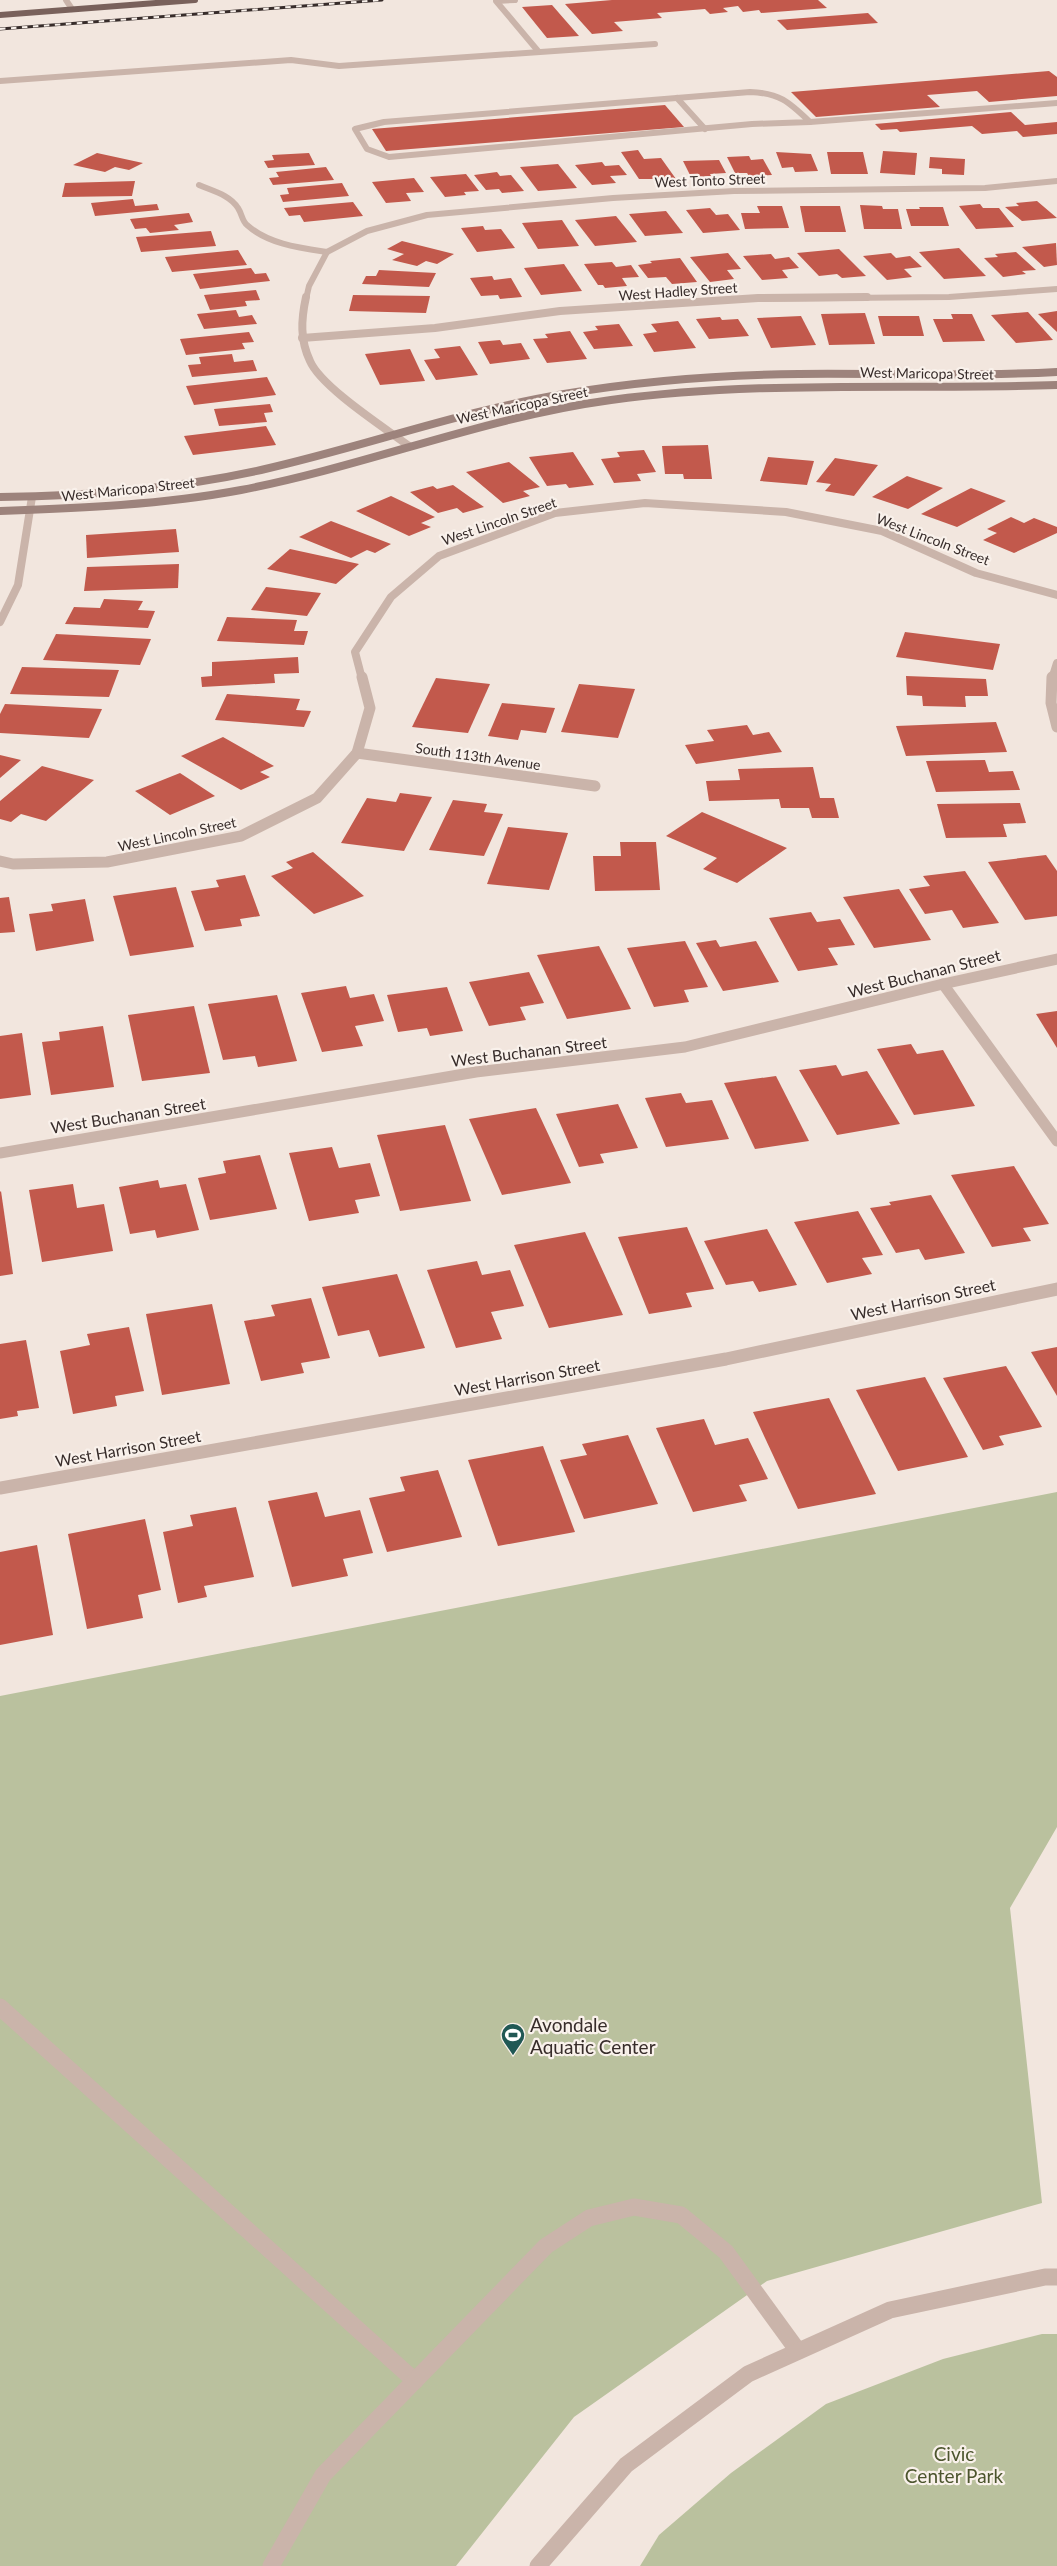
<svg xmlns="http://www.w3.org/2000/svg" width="1057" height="2566" viewBox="0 0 1057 2566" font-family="Lato,sans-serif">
  <rect width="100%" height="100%" fill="#f2e6de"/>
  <!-- green -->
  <g fill="#bac19e">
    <polygon points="1057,1492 1057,1827 1010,1908 1042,2203 767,2281 574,2417 456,2566 0,2566 0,1696"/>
    <polygon points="1042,2334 1057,2334 1057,2566 640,2566 659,2535 731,2473 826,2404 943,2359"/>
  </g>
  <!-- building -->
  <g fill="#c2594c">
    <polygon points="612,0 818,0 827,8 761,13 759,10 743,12 738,6 723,8 728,12 710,14 705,9 657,13 662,18 614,22 623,31 592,34 565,4"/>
    <polygon points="552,5 579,36 547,38 522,7"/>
    <polygon points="868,13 878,23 787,30 777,20"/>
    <polygon points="1049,71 1057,77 1057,96 989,102 977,91 927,95 940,107 816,117 791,92"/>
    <polygon points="665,105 684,127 386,151 372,129"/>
    <polygon points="1011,112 1025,125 1057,122 1057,134 1023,137 1017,131 982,134 972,126 900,132 897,129 881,130 875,124"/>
    <polygon points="638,150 644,159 661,158 676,179 639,179 621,152"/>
    <polygon points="883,151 917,153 915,175 880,173"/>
    <polygon points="776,152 811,154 818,171 795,172 793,167 782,168"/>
    <polygon points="827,152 863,152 868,174 831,174"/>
    <polygon points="97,153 143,163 129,170 115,167 105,172 73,165"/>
    <polygon points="309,153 315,165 268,168 264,161 274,160 272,155"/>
    <polygon points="749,156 751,160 763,159 772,175 749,176 747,173 735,173 727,157"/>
    <polygon points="930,157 965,159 964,175 942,174 942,169 929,168"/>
    <polygon points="719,160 726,173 710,174 711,176 691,177 683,161"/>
    <polygon points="602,162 605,166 619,165 627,175 610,176 616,183 592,185 575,165"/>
    <polygon points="558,164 577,188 538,191 520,167"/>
    <polygon points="326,167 334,180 273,185 269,178 279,177 276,172"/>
    <polygon points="497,172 500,176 511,175 524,191 502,193 499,189 486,190 474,175"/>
    <polygon points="466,174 479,191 464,192 466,195 445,197 430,177"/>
    <polygon points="414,178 424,192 406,193 411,201 386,203 372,182"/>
    <polygon points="135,181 132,196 62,197 65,183"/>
    <polygon points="342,183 349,196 283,202 280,195 289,194 287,188"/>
    <polygon points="133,199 135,206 157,204 159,210 95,216 91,203"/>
    <polygon points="1037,201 1057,218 1022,221 1005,207 1019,206 1016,203"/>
    <polygon points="353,202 363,216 304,222 300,215 289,216 284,208"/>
    <polygon points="980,204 983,208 999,208 1014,227 976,229 959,206"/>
    <polygon points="860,205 882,206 883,209 898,209 902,229 864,229"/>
    <polygon points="757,206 782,206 789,228 745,229 741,213 760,213"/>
    <polygon points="800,206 840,206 846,232 805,232"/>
    <polygon points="919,207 943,207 949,226 911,226 906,209 920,209"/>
    <polygon points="710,208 716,215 728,214 740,230 703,233 686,210"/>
    <polygon points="666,211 683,233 645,236 629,214"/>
    <polygon points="189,213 193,222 174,225 179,230 150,233 146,228 135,229 130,219"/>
    <polygon points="616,216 637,242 595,246 575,220"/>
    <polygon points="562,220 579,246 538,249 522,223"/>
    <polygon points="483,226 485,230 501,229 515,248 477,252 461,228"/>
    <polygon points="211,231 216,246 141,252 136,237"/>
    <polygon points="402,241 454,254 437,264 426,261 417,266 392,260 404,254 387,249"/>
    <polygon points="1056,243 1057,265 1044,267 1022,247"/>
    <polygon points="959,248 986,276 944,279 919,252"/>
    <polygon points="839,249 866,276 842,278 837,274 819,276 797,253"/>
    <polygon points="238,250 247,265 172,272 165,257"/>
    <polygon points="1016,252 1036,270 1022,271 1026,274 1003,277 984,258 998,257 995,254"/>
    <polygon points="728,253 741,269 727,270 734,279 710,282 690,257"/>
    <polygon points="891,253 896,258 910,256 922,267 904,269 912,277 887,280 863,256"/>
    <polygon points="771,254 775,259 789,257 799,268 782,270 788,278 762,280 743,256"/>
    <polygon points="680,258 697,282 672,284 666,277 648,278 638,265 652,263 650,261"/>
    <polygon points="612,262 616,267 631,265 639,277 622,278 627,286 605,288 603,285 598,285 584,264"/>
    <polygon points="564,264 582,291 541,295 524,268"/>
    <polygon points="251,268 255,274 266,273 270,281 200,289 193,274"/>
    <polygon points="379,270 436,273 429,287 362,284 366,276 376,276"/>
    <polygon points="492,276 494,280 511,278 522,297 500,299 498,295 481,296 470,278"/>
    <polygon points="256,290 260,300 245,301 247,306 210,310 204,295"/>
    <polygon points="353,295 430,296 426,313 349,311"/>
    <polygon points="236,310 239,317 252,315 257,324 204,329 197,314"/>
    <polygon points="1057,311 1057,332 1038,314"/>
    <polygon points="1028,312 1053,340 1016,343 991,315"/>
    <polygon points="865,313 875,344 829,345 821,314"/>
    <polygon points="951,314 972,314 985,341 943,342 933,319 953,319"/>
    <polygon points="801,316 816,345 771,348 757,318"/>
    <polygon points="878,316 919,316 924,336 883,336"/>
    <polygon points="720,317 722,320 738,319 749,336 709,339 696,319"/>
    <polygon points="678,321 696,348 654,352 643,334 657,332 651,324"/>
    <polygon points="619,324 633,346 594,349 583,332 598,330 595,326"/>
    <polygon points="570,331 587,359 547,363 533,339 548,338 545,334"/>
    <polygon points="249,332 254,342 242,343 245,349 186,355 180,339"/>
    <polygon points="500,340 503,345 521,343 530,359 490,364 478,342"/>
    <polygon points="460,346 478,375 436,380 424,360 440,358 434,349"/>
    <polygon points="410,349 425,381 380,385 365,354"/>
    <polygon points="232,354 234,362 253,360 257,371 192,377 188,365 201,364 199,357"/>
    <polygon points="267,377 276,395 194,405 186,386"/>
    <polygon points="270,404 273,412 264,413 267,422 219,426 214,409"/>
    <polygon points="266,426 276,445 193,455 184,436"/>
    <polygon points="708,445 712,479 684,479 683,474 665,474 662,446"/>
    <polygon points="644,450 656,472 637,474 641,481 614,483 601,459 620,457 617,452"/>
    <polygon points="573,452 594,485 569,488 566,484 547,486 529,457"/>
    <polygon points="768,457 814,461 807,485 760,481"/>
    <polygon points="835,458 878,465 854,496 825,491 831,484 816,482"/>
    <polygon points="509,462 540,487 523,491 530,496 503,503 466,472"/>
    <polygon points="907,476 943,488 908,509 872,497"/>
    <polygon points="453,485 484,507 463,513 457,508 438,513 410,492 433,486 437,489"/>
    <polygon points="971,488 1006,501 957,527 921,514"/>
    <polygon points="391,496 435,517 421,523 431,527 409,536 356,511"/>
    <polygon points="1011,517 1024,523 1034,518 1057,527 1057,533 1014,553 983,540 997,533 987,529"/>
    <polygon points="331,521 391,544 375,553 367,550 351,558 299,537"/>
    <polygon points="176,529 179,552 87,558 86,535"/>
    <polygon points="290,549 359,564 336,584 267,569"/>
    <polygon points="179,564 178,588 84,591 87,567"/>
    <polygon points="266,587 321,593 307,616 251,610"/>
    <polygon points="104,599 143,601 138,610 155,611 148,628 65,624 74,607 100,608"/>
    <polygon points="227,617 297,620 294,631 308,631 304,645 217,641"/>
    <polygon points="905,632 1000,644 993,670 896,657"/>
    <polygon points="56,634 151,639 140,665 43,660"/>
    <polygon points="298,657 299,673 274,674 275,683 202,687 201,677 212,676 212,662"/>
    <polygon points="22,667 119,670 109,697 10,694"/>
    <polygon points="906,676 986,679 988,696 965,696 966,707 923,706 922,696 907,695"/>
    <polygon points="436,678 490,684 468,733 412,727"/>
    <polygon points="579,684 635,689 618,738 561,732"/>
    <polygon points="227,694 300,699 296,710 311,711 304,727 215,720"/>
    <polygon points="502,703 555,708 546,733 521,730 518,740 488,736"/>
    <polygon points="5,704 102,709 89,738 0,733 0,714"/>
    <polygon points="996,722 1007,752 906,756 896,726"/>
    <polygon points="747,725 753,735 769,732 782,752 696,764 685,745 714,741 707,730"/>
    <polygon points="223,737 274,766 260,772 270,777 241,790 181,756"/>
    <polygon points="0,755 21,760 0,778"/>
    <polygon points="985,760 989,772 1013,771 1020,790 936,792 926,761"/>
    <polygon points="42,766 94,780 46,821 21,814 11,822 0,819 0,801"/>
    <polygon points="813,767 820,798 834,798 839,818 812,818 809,808 781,808 779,799 709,801 706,781 740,780 738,769"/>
    <polygon points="180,773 215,796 170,815 135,791"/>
    <polygon points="400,793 432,797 404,851 341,843 367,798 396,802"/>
    <polygon points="453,800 487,804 484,812 503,814 484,856 429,850"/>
    <polygon points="1020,803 1026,823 1003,824 1007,837 946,838 937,804"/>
    <polygon points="702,812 787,848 737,883 703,869 717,858 666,836"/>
    <polygon points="508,827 568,833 549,890 487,884"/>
    <polygon points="620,842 656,842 660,890 595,891 593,856 621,856"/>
    <polygon points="313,852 364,896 314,914 271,876 293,868 286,862"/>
    <polygon points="1046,855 1057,871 1057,916 1025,920 988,862"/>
    <polygon points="965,871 999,923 963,928 952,910 925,914 909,889 930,886 923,876"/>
    <polygon points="245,875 260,916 240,919 242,926 205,931 191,891 219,887 216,880"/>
    <polygon points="176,887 194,947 130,956 113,896"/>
    <polygon points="899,889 931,940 874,948 843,897"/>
    <polygon points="9,897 15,932 0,933 0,898"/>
    <polygon points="85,899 94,941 36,951 29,914 53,911 51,904"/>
    <polygon points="811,912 817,922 840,919 855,945 828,948 838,965 798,971 769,918"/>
    <polygon points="716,940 720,947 756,941 779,982 723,991 696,943"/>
    <polygon points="685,941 708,987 684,990 689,1002 654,1007 627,948"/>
    <polygon points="599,946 631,1009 567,1019 537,955"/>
    <polygon points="529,972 544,1003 520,1007 526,1020 489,1026 469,982"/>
    <polygon points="346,986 350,998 374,994 384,1021 355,1026 363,1046 322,1052 301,993"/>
    <polygon points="447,987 463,1031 430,1036 427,1028 398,1032 387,995"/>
    <polygon points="277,995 297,1061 258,1067 255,1056 223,1060 208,1004"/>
    <polygon points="194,1006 210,1073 142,1081 128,1015"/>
    <polygon points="1057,1011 1057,1048 1036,1014"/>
    <polygon points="103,1026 114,1087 51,1095 42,1042 60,1040 59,1032"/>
    <polygon points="22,1033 31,1095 0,1099 0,1036"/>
    <polygon points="911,1044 917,1054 943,1050 975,1106 914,1115 877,1049"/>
    <polygon points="836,1065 842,1076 867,1071 900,1124 837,1135 799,1070"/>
    <polygon points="776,1076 809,1141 755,1149 724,1083"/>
    <polygon points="681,1093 686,1103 712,1100 729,1139 666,1147 645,1098"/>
    <polygon points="618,1104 638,1148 600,1154 604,1163 579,1167 556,1114"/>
    <polygon points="536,1108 571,1183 502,1195 469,1119"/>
    <polygon points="445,1125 471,1201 400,1211 377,1135"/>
    <polygon points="332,1147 339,1168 370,1163 380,1196 355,1200 359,1213 309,1221 289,1153"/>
    <polygon points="260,1155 277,1209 210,1220 198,1178 226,1173 223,1161"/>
    <polygon points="1014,1166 1049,1224 1023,1228 1031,1241 992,1247 951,1175"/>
    <polygon points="158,1180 160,1188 186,1184 199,1230 157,1238 155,1230 130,1234 119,1187"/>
    <polygon points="73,1184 77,1208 104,1204 113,1251 42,1262 29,1190"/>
    <polygon points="1,1191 13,1274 0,1276 0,1192"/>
    <polygon points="931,1195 965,1253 925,1260 919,1249 896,1253 870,1208 891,1205 889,1202"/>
    <polygon points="858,1211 883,1255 862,1258 872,1274 827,1283 794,1222"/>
    <polygon points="687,1227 714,1289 686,1293 692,1307 649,1314 618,1237"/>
    <polygon points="767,1229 797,1285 759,1292 753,1281 726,1285 704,1241"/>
    <polygon points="585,1232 623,1315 549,1328 514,1245"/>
    <polygon points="477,1261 482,1275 510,1270 524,1306 491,1312 502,1339 456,1348 427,1270"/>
    <polygon points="397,1274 425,1348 379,1357 369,1330 338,1336 322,1287"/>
    <polygon points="311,1298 330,1358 301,1363 304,1373 261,1381 244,1321 275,1316 271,1305"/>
    <polygon points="212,1304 230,1384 162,1395 146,1314"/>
    <polygon points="129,1327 144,1391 115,1396 117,1406 73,1414 60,1351 90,1345 87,1334"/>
    <polygon points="26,1340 39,1408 17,1411 18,1416 0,1419 0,1344"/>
    <polygon points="1057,1347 1057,1396 1031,1352"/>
    <polygon points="1006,1366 1042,1427 999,1436 1004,1445 983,1450 943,1378"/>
    <polygon points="925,1377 968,1457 898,1471 856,1390"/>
    <polygon points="829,1398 876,1494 798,1509 753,1412"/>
    <polygon points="704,1419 715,1445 748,1438 768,1479 739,1485 747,1501 693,1512 656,1428"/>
    <polygon points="628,1435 658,1504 584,1519 560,1460 587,1455 582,1444"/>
    <polygon points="543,1446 575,1532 498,1546 468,1460"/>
    <polygon points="438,1470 462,1537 387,1552 369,1498 405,1491 400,1477"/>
    <polygon points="317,1492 325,1517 360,1510 373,1553 343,1559 348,1576 292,1587 268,1501"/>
    <polygon points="236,1507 254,1577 204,1586 207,1597 178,1603 163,1532 193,1526 190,1515"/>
    <polygon points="145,1519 161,1590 138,1595 143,1618 87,1629 68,1534"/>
    <polygon points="37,1545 53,1635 0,1645 0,1552"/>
  </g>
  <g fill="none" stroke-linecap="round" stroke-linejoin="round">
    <!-- lane-far1 -->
    <g stroke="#cab4aa" stroke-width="6">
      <polyline points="66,0 72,9"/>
      <polyline points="515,0 496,1 538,51"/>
      <polyline points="0,81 291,60 339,66 655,44"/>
      <path d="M750 92C780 93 789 102 810 122L752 124 389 157 367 149 355 129 384 122Z"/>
      <polyline points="677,98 705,129"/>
      <polyline points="810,122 1057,103"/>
    </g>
    <!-- lane -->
    <g stroke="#cab4aa" stroke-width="17">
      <polyline points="0,2007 415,2381"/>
      <polyline points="271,2566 323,2475 546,2246 589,2218 634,2207 681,2215 726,2252 798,2351"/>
    </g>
    <!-- street-far4 -->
    <g stroke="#cab4aa" stroke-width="6">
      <path d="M199 185C213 191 230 195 238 208 242 214 242 221 247 225 268 244 300 248 327 252"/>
      <polyline points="306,299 309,286 327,252 367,231 427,215 613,198 734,191 985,188 1057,181"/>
      <polyline points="748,299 949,297 1057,289"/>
    </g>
    <!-- street-far3 -->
    <g stroke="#cab4aa" stroke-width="8">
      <path d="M306 297C301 320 300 340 310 361 321 387 385 428 409 446"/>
      <polyline points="302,338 435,328 560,311 758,298 867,297"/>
      <polyline points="0,622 18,585 32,497"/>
      <polyline points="362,679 355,652 391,597 439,556 555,513 645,503 786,512 882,531 976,573 1057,595"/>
      <polyline points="1052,679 1057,663"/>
    </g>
    <!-- street-far2 -->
    <g stroke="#cab4aa" stroke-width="11">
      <polyline points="1052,677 1051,703 1057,727"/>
      <polyline points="357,753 595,786"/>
      <polyline points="0,861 13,864 107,862 241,836 317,798 357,753 370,708 362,677"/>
      <polyline points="943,984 1057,1141"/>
      <polyline points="0,1153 476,1072 685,1047 943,984 1057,959"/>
    </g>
    <!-- street-far1 -->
    <polyline stroke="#cab4aa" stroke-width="13" points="0,1488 726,1359 1057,1289"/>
    <!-- street -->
    <polyline stroke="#cab4aa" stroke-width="17" points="538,2566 626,2465 748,2374 890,2310 1045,2277 1057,2277"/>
    <!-- secondary -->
    <g stroke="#9d837c" stroke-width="8">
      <path d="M0 497C88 496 175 489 261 470 363 447 461 411 564 394 641 381 720 375 799 374 885 373 971 377 1057 372"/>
      <path d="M0 511C81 508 161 505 241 490 366 466 485 417 611 400 759 380 908 390 1057 385"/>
    </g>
    <!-- primary -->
    <polyline stroke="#79615b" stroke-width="6" points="0,15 195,0"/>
    <!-- rail casing -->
    <g stroke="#372c2a" stroke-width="3">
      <polyline id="rail" points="0,29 382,0"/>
    </g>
    <!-- rail -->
    <use href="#rail" stroke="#f9f1eb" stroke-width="2" stroke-dasharray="5.5" stroke-linecap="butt"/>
  </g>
  <!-- icons -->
  <defs>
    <g id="stadium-pin" transform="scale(1.25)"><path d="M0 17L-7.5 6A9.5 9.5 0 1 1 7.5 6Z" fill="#205854" stroke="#f9f1eb"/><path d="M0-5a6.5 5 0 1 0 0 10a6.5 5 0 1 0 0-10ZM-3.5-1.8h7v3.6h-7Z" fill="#fff"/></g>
  </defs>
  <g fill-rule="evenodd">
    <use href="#stadium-pin" x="513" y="2035"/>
  </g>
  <g text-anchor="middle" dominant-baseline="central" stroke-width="4.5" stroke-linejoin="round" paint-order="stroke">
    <!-- far-street labels -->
    <g font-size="14" fill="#372c2a" stroke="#f9f1eb">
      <text transform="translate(710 180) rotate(-2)">West Tonto Street</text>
      <text transform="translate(678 291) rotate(-4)">West Hadley Street</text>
      <text transform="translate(927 373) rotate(1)">West Maricopa Street</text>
      <text transform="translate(522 405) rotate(-12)">West Maricopa Street</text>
      <text transform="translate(128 489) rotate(-6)">West Maricopa Street</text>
      <text transform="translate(499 521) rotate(-19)">West Lincoln Street</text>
      <text transform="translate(933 539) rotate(21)">West Lincoln Street</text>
      <text transform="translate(478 756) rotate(8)">South 113th Avenue</text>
      <text transform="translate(177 834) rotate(-12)">West Lincoln Street</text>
    </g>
    <!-- street labels -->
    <g font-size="16" fill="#372c2a" stroke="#f9f1eb">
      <text transform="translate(924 973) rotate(-14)">West Buchanan Street</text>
      <text transform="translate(529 1051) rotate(-7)">West Buchanan Street</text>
      <text transform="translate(128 1115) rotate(-9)">West Buchanan Street</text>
      <text transform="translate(923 1299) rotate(-12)">West Harrison Street</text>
      <text transform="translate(527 1377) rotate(-10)">West Harrison Street</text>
      <text transform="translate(128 1448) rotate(-10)">West Harrison Street</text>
    </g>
    <!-- near-poi labels -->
    <g font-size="19" fill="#372c2a" stroke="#f9f1eb" text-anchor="start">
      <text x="530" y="2024">Avondale<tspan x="530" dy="22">Aquatic Center</tspan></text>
    </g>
    <!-- near-park labels -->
    <g font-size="19" fill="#4c552e" stroke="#f9f1eb">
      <text x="954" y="2453">Civic<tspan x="954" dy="22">Center Park</tspan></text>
    </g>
  </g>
</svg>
